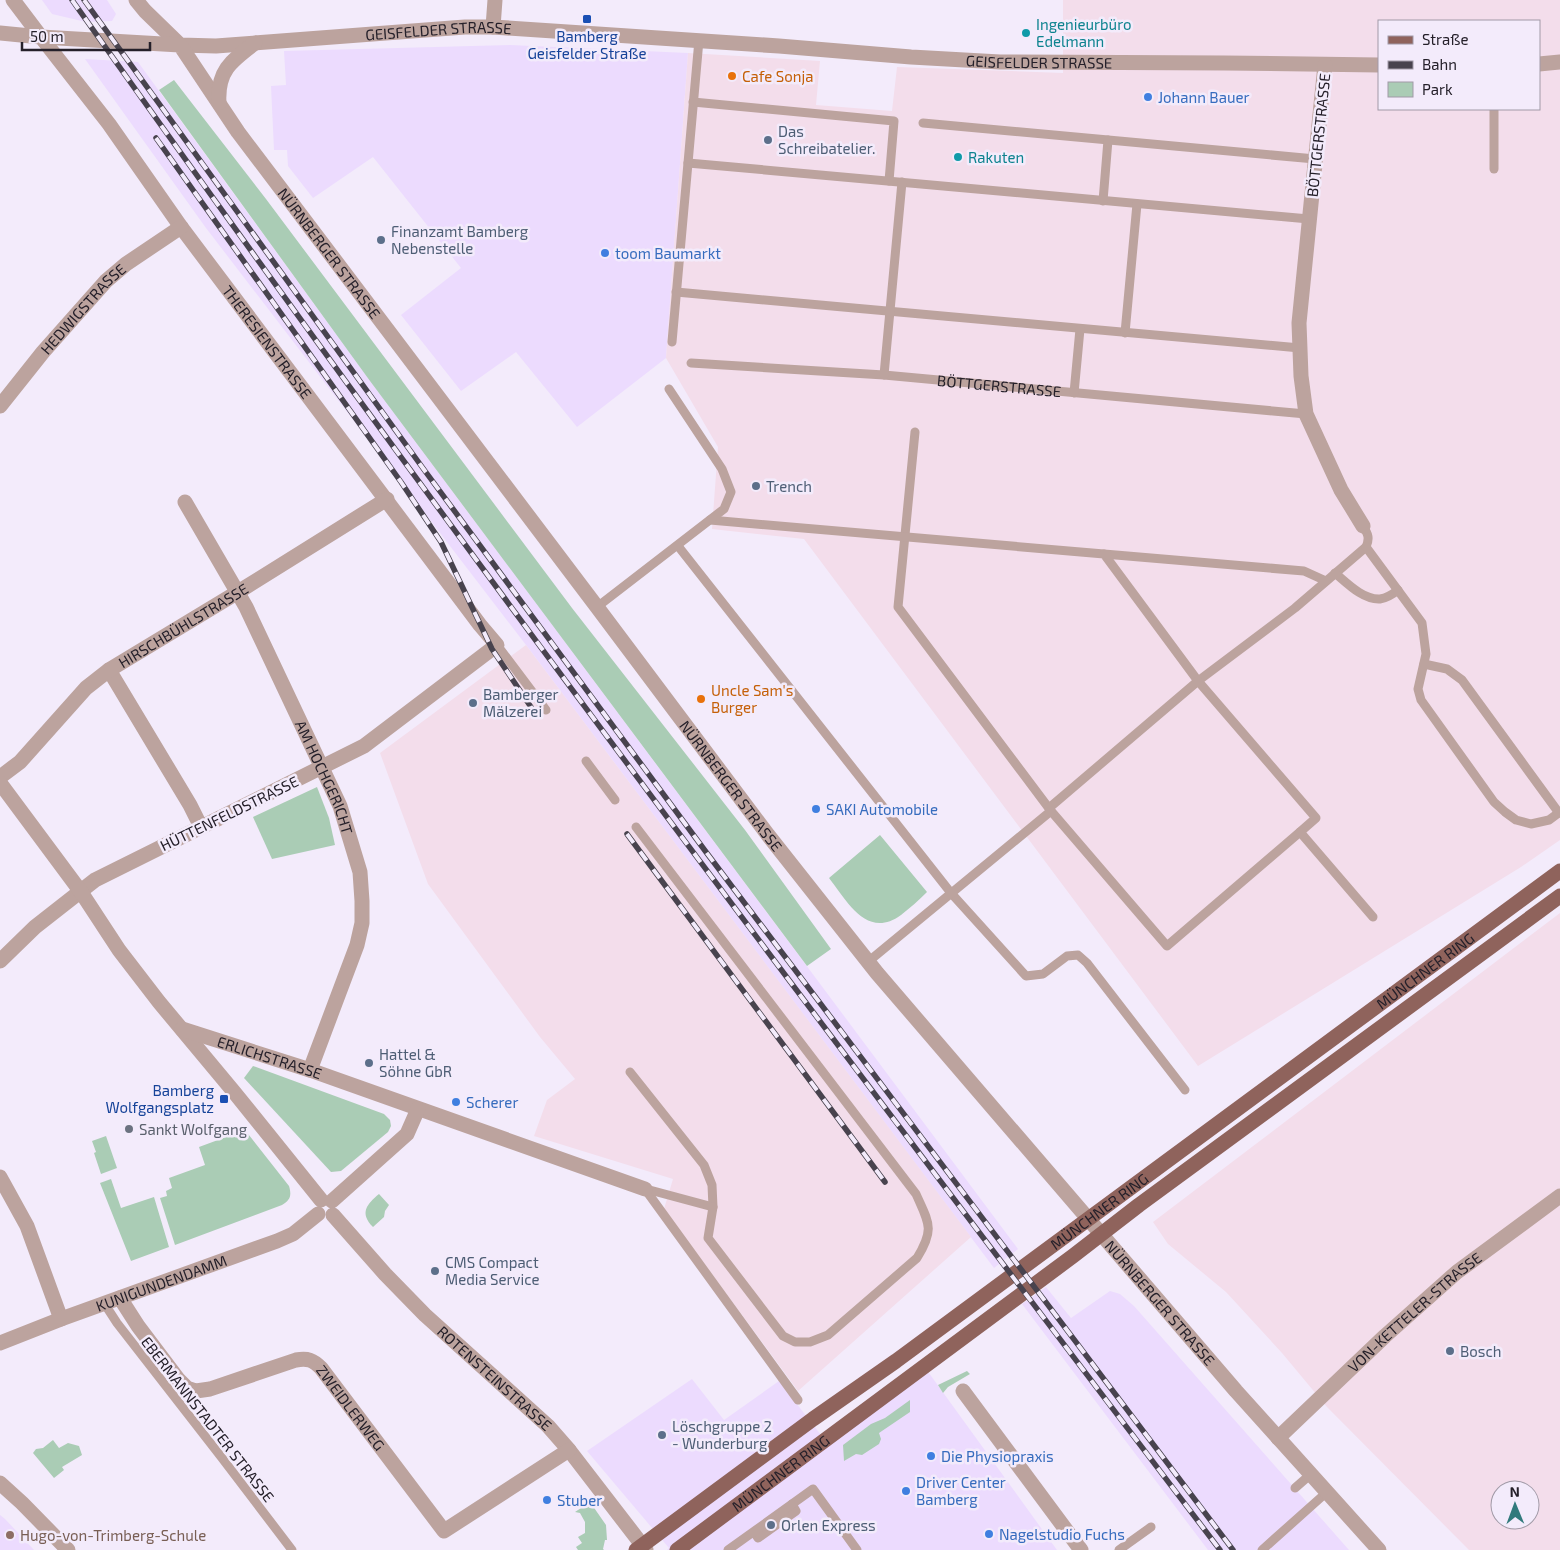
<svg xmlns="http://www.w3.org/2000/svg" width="1560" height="1550" viewBox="0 0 1560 1550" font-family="'Exo 2',sans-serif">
  <rect width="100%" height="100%" fill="#f3ebfb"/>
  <!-- built -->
  <g fill="#ecdbfe">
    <polygon points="42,0 107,0 116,14 112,21 86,22 52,14"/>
    <polygon points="510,45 688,53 666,358 577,427 516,352 461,391 401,315 461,268 373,157 313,198 288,166 287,150 274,150 271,86 286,85 284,51"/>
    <polygon points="85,59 138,62 370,381 1018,1249 994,1268 526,645 206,228"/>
    <polygon points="1046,1287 1071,1318 1110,1291 1120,1294 1134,1306 1349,1550 1208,1550 1022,1304"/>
    <polygon points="921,1362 1057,1550 667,1550 669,1548 587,1451 692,1379 724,1420 779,1381 821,1435"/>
    <polygon points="0,1515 5,1519 34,1550 0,1550"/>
  </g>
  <!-- industrial -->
  <g fill="#f3ddeb" fill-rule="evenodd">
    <path d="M1063 0H1560V840L1521 867 1198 1066 804 539 712 529 718 447 666 358 688 53 820 61 816 105 892 111 897 67 1063 73ZM1379 21H1539V109H1379Z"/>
    <polygon points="526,645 971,1237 798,1391 664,1209 673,1179 534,1136 547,1100 575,1079 540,1037 428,884 380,753"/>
    <path d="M1560 913V1550H1469L1327 1407 1282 1353 1226 1292 1168 1244 1153 1222ZM1500 1490H1530V1520H1500Z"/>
  </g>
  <!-- green -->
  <g fill="#aaccb5">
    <polygon points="174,80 266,199 572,608 745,830 831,949 807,966 370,381 159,90"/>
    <polygon points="317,787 329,818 335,845 272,859 253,817"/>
    <path d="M880 835 927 892C919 900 910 908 901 915 867 940 847 901 829 878Z"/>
    <polygon points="253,1066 384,1114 390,1120 391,1126 388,1132 341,1171 331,1172 244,1078"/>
    <path d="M245 1130 289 1186C292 1196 290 1200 282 1205L175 1245 160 1198 167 1196 166 1191 172 1188 169 1178 205 1165 199 1147Z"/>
    <polygon points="106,1136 117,1168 101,1174 94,1153 96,1152 92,1141"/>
    <polygon points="111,1179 121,1208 154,1197 169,1247 131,1261 100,1183"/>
    <path d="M379 1194 389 1205 385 1211 384 1217 373 1227C359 1213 367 1204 379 1194Z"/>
    <polygon points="967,1371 970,1374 948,1387 943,1393 938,1385"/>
    <polygon points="910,1400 910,1412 879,1433 881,1439 879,1444 862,1455 856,1454 844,1461 843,1445 871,1424 885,1418"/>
    <polygon points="53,1440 59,1448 68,1443 79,1446 82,1455 62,1467 64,1470 54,1478 33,1453 36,1449 43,1448"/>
    <polygon points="590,1502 606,1525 607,1540 605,1540 603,1549 604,1550 578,1550 576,1547 582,1543 578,1537 585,1533 585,1522 580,1513 575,1512"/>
  </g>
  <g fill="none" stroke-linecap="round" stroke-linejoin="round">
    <!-- service -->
    <g stroke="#bca39e" stroke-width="9">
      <polyline points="693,102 894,121 889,181"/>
      <polyline points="1494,109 1494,169"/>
      <polyline points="923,123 1315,159"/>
      <polyline points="688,163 1309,219"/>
      <polyline points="1103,201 1108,140"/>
      <polyline points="676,292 1300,348"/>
      <polyline points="1125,333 1137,204"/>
      <polyline points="672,342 699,40"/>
      <path id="s1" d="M691 363 884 375 1306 414"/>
      <polyline points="884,375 902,182"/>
      <polyline points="1074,393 1080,329"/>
      <polyline points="915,432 898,607 1051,811 1167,946 1300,832"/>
      <path d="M710 520 1104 554 1198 681 1295 608 1366 547C1370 538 1368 534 1363 526"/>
      <polyline points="678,546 951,893 1026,976 1043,974 1067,956 1078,955 1087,963 1185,1090"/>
      <polyline points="1366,547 1422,623 1426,654 1418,689 1421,700 1494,802 1505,812 1516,820 1531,824 1549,820 1560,812"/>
      <polyline points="1104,554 1304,571 1326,581"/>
      <path d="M1335 573C1347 583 1363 600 1380 599 1387 598 1393 594 1398 590"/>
      <polyline points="597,607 724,509 731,492 722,469 669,389"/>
      <polyline points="497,645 546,710"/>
      <polyline points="1424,664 1447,669 1462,680 1559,813"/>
      <polyline points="586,761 615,800"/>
      <polyline points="1049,808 1198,681 1316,818 1300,832 1373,917"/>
      <polyline points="869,961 1051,811"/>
      <path d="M630 1072 704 1165 712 1185 713 1207 708 1238 783 1336 795 1342H810L828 1335 917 1258C935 1229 929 1223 916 1194L636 827"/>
      <polyline points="645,1189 798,1400"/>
      <polyline points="646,1189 713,1207"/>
      <polyline points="104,1303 117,1323 222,1458 292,1550"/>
      <polyline points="1295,1488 1311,1474"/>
      <polyline points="754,1532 758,1538 796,1511 792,1504"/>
      <polyline points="728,1550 813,1489 857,1550"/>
      <polyline points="1119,1550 1151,1527"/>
      <polyline points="1262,1550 1327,1492"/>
    </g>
    <!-- minor -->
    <g stroke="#bca39e" stroke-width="15">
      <path id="s2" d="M136 0 145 11 180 45 216 46 465 27H493L779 46 911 57 1000 62 1225 63 1379 65"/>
      <polyline points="493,27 495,0"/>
      <path id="s3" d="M0 33 41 37 109 124 181 227 480 625 497 645 364 746 95 880 35 927 0 961"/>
      <polyline points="1539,64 1560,62"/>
      <polyline points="1325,65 1299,323 1301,376 1306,414 1341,490 1363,526"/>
      <path id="s4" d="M0 406 43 352 106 281 126 264 181 227"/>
      <path id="s5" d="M185 502 246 607 340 806 360 872 362 901V923L357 945 310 1070"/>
      <polyline points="109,670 190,805 201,827"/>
      <path id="s6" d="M0 777 20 762 86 688 109 670 238 592 387 499"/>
      <polyline points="0,783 81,892 119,950 159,1002 234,1092 321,1200"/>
      <path id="s7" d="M182 1029 310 1070 645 1189"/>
      <polyline points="0,1177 27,1226 61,1319"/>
      <polyline points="332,1201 407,1134 418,1109"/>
      <path id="s8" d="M333 1215 385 1274 425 1315 548 1426 569 1450 646 1550"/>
      <path id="s9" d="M120 1298 138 1326 178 1379 187 1388 196 1391 210 1389 296 1360C308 1358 313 1360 321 1368L444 1531 569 1450"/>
      <path id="s10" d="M0 1343 61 1319 277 1241 293 1234 318 1214"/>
      <polyline points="963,1391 1081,1550"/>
      <path id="s11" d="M1278 1438 1385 1336 1457 1272 1560 1196"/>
    </g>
    <!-- tertiary -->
    <g stroke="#bca39e" stroke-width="15">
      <path id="s12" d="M13 0 41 37 180 45 238 132 597 607 768 835 877 973 1236 1391 1379 1550"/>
      <path d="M219 103C217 71 231 61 255 43"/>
      <polyline points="0,1483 22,1503 68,1550"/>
    </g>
    <!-- primary -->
    <g stroke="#8f635c" stroke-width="15">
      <path id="s13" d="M636 1550 813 1419 896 1361 1560 871"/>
      <path id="s14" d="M677 1550 1073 1256 1139 1205 1560 896"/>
    </g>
    <!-- rail casing -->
    <g stroke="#48434e" stroke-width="5.5">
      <g id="rail">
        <path d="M72 0C443 525 831 1038 1220 1550"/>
        <polyline points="84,0 425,471 706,852 1233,1550"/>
        <polyline points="156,138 401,482 441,542 492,649 537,716"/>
        <polyline points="627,834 885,1182"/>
      </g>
    </g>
    <!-- rail -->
    <use href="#rail" stroke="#f3ebfb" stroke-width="4" stroke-dasharray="11" stroke-linecap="butt"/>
  </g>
  <!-- markers -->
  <g fill="#1a4fb4" stroke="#f3ebfb" stroke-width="2">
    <rect x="582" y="14" width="10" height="10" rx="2.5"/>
    <rect x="219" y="1094" width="10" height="10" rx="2.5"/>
  </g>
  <g fill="#0f9aa8" stroke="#f3ebfb" stroke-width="2">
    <circle cx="1026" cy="33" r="5"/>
    <circle cx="958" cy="157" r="5"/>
  </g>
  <g fill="#e8710a" stroke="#f3ebfb" stroke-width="2">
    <circle cx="732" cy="76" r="5"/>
    <circle cx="701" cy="699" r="5"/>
  </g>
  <g fill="#3f7fe0" stroke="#f3ebfb" stroke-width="2">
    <circle cx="1148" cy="97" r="5"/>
    <circle cx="605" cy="253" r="5"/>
    <circle cx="816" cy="809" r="5"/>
    <circle cx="456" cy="1102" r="5"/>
    <circle cx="931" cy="1456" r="5"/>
    <circle cx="906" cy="1491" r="5"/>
    <circle cx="547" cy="1500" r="5"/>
    <circle cx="989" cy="1534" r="5"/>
  </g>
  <g fill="#5c6f8a" stroke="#f3ebfb" stroke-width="2">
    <circle cx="768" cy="140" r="5"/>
    <circle cx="381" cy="240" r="5"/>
    <circle cx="756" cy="486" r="5"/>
    <circle cx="473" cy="703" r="5"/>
    <circle cx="369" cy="1063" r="5"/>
    <circle cx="435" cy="1271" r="5"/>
    <circle cx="1450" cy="1351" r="5"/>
    <circle cx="662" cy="1435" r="5"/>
    <circle cx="771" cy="1525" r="5"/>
  </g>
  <circle fill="#6b7280" stroke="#f3ebfb" stroke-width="2" cx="129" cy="1129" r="5"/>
  <circle fill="#8d6e63" stroke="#f3ebfb" stroke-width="2" cx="10" cy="1535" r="5"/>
  <g text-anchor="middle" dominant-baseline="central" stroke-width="5" stroke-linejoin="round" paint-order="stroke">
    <!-- culture labels -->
    <g font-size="15" fill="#0d838f" stroke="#f3ebfb" text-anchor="start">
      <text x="1036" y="24">Ingenieurbüro<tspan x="1036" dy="17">Edelmann</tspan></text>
      <text x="968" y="157">Rakuten</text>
    </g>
    <!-- street labels -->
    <g font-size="15" fill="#25202a" stroke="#f3ebfb">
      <text stroke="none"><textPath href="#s2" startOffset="322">GEISFELDER STRASSE</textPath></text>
      <text stroke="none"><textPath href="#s2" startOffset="924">GEISFELDER STRASSE</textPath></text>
      <text transform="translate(1318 135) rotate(-84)">BÖTTGERSTRASSE</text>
      <text stroke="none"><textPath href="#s12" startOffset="442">NÜRNBERGER STRASSE</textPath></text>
      <text stroke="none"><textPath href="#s4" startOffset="128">HEDWIGSTRASSE</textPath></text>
      <text stroke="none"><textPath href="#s3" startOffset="421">THERESIENSTRASSE</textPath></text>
      <text stroke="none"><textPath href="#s1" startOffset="309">BÖTTGERSTRASSE</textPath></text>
      <text stroke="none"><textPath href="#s6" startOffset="240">HIRSCHBÜHLSTRASSE</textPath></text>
      <text stroke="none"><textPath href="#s5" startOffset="309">AM HOCHGERICHT</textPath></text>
      <text stroke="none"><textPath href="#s12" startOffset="1109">NÜRNBERGER STRASSE</textPath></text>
      <text transform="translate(229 813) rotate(-26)">HÜTTENFELDSTRASSE</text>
      <text stroke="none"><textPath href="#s13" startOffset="979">MÜNCHNER RING</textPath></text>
      <text stroke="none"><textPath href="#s7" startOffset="92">ERLICHSTRASSE</textPath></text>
      <text stroke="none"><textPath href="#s13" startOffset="574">MÜNCHNER RING</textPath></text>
      <text stroke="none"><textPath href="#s10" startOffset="172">KUNIGUNDENDAMM</textPath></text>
      <text stroke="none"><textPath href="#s12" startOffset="1781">NÜRNBERGER STRASSE</textPath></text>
      <text stroke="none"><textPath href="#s11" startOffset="186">VON-KETTELER-STRASSE</textPath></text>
      <text stroke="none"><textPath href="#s8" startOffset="230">ROTENSTEINSTRASSE</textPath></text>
      <text stroke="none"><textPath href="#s9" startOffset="304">ZWEIDLERWEG</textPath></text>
      <text transform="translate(208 1419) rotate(52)">EBERMANNSTADTER STRASSE</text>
      <text stroke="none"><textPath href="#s14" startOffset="129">MÜNCHNER RING</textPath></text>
    </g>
    <!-- transit labels -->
    <g font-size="15" fill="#164399" stroke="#f3ebfb">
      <text x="587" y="36">Bamberg<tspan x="587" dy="17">Geisfelder Straße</tspan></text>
      <text x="214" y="1090" text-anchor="end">Bamberg<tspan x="214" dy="17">Wolfgangsplatz</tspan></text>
    </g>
    <!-- food labels -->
    <g font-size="15" fill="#c56008" stroke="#f3ebfb" text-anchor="start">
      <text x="742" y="76">Cafe Sonja</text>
      <text x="711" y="690">Uncle Sam's<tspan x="711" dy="17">Burger</tspan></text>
    </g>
    <!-- shop labels -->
    <g font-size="15" fill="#366cbe" stroke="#f3ebfb" text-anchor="start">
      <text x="1158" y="97">Johann Bauer</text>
      <text x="615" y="253">toom Baumarkt</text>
      <text x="826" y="809">SAKI Automobile</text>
      <text x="466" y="1102">Scherer</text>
      <text x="941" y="1456">Die Physiopraxis</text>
      <text x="916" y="1482">Driver Center<tspan x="916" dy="17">Bamberg</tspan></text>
      <text x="557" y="1500">Stuber</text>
      <text x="999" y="1534">Nagelstudio Fuchs</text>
    </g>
    <!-- service labels -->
    <g font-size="15" fill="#4e5e75" stroke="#f3ebfb" text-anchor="start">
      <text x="778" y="131">Das<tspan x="778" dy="17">Schreibatelier.</tspan></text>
      <text x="391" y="231">Finanzamt Bamberg<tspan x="391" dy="17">Nebenstelle</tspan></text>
      <text x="766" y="486">Trench</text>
      <text x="483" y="694">Bamberger<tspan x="483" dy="17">Mälzerei</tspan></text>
      <text x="379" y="1054">Hattel &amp;<tspan x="379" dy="17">Söhne GbR</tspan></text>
      <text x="445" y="1262">CMS Compact<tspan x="445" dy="17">Media Service</tspan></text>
      <text x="1460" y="1351">Bosch</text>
      <text x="672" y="1426">Löschgruppe 2<tspan x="672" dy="17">- Wunderburg</tspan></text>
      <text x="781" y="1525">Orlen Express</text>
    </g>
    <!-- worship labels -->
    <g font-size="15" fill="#5b616d" stroke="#f3ebfb" text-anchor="start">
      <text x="139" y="1129">Sankt Wolfgang</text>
    </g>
    <!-- education labels -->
    <g font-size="15" fill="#785e54" stroke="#f3ebfb" text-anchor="start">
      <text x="20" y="1535">Hugo-von-Trimberg-Schule</text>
    </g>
  </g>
  <!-- legend -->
  <rect x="1378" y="20" width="162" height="90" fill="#f3ebfb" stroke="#a19aa7"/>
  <rect x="1388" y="36" width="25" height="8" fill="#8f635c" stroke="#a19aa7"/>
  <text x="1422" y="45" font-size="15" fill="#25202a">Straße</text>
  <rect x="1388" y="61" width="25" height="8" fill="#48434e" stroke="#a19aa7"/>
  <text x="1422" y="70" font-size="15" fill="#25202a">Bahn</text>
  <rect x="1388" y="82" width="25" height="15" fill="#aaccb5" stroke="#a19aa7"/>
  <text x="1422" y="95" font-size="15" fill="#25202a">Park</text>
  <!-- north arrow -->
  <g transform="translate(1515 1505) rotate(359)"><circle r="24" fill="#f3ebfb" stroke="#a19aa7"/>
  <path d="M0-4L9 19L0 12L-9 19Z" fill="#317a7c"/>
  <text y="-8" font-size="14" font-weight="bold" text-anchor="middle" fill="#25202a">N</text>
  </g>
  <!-- scale -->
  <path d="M22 42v8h128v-8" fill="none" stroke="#25202a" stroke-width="2.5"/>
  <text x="30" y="42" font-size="15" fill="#25202a" stroke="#f3ebfb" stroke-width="4" paint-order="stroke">50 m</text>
</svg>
